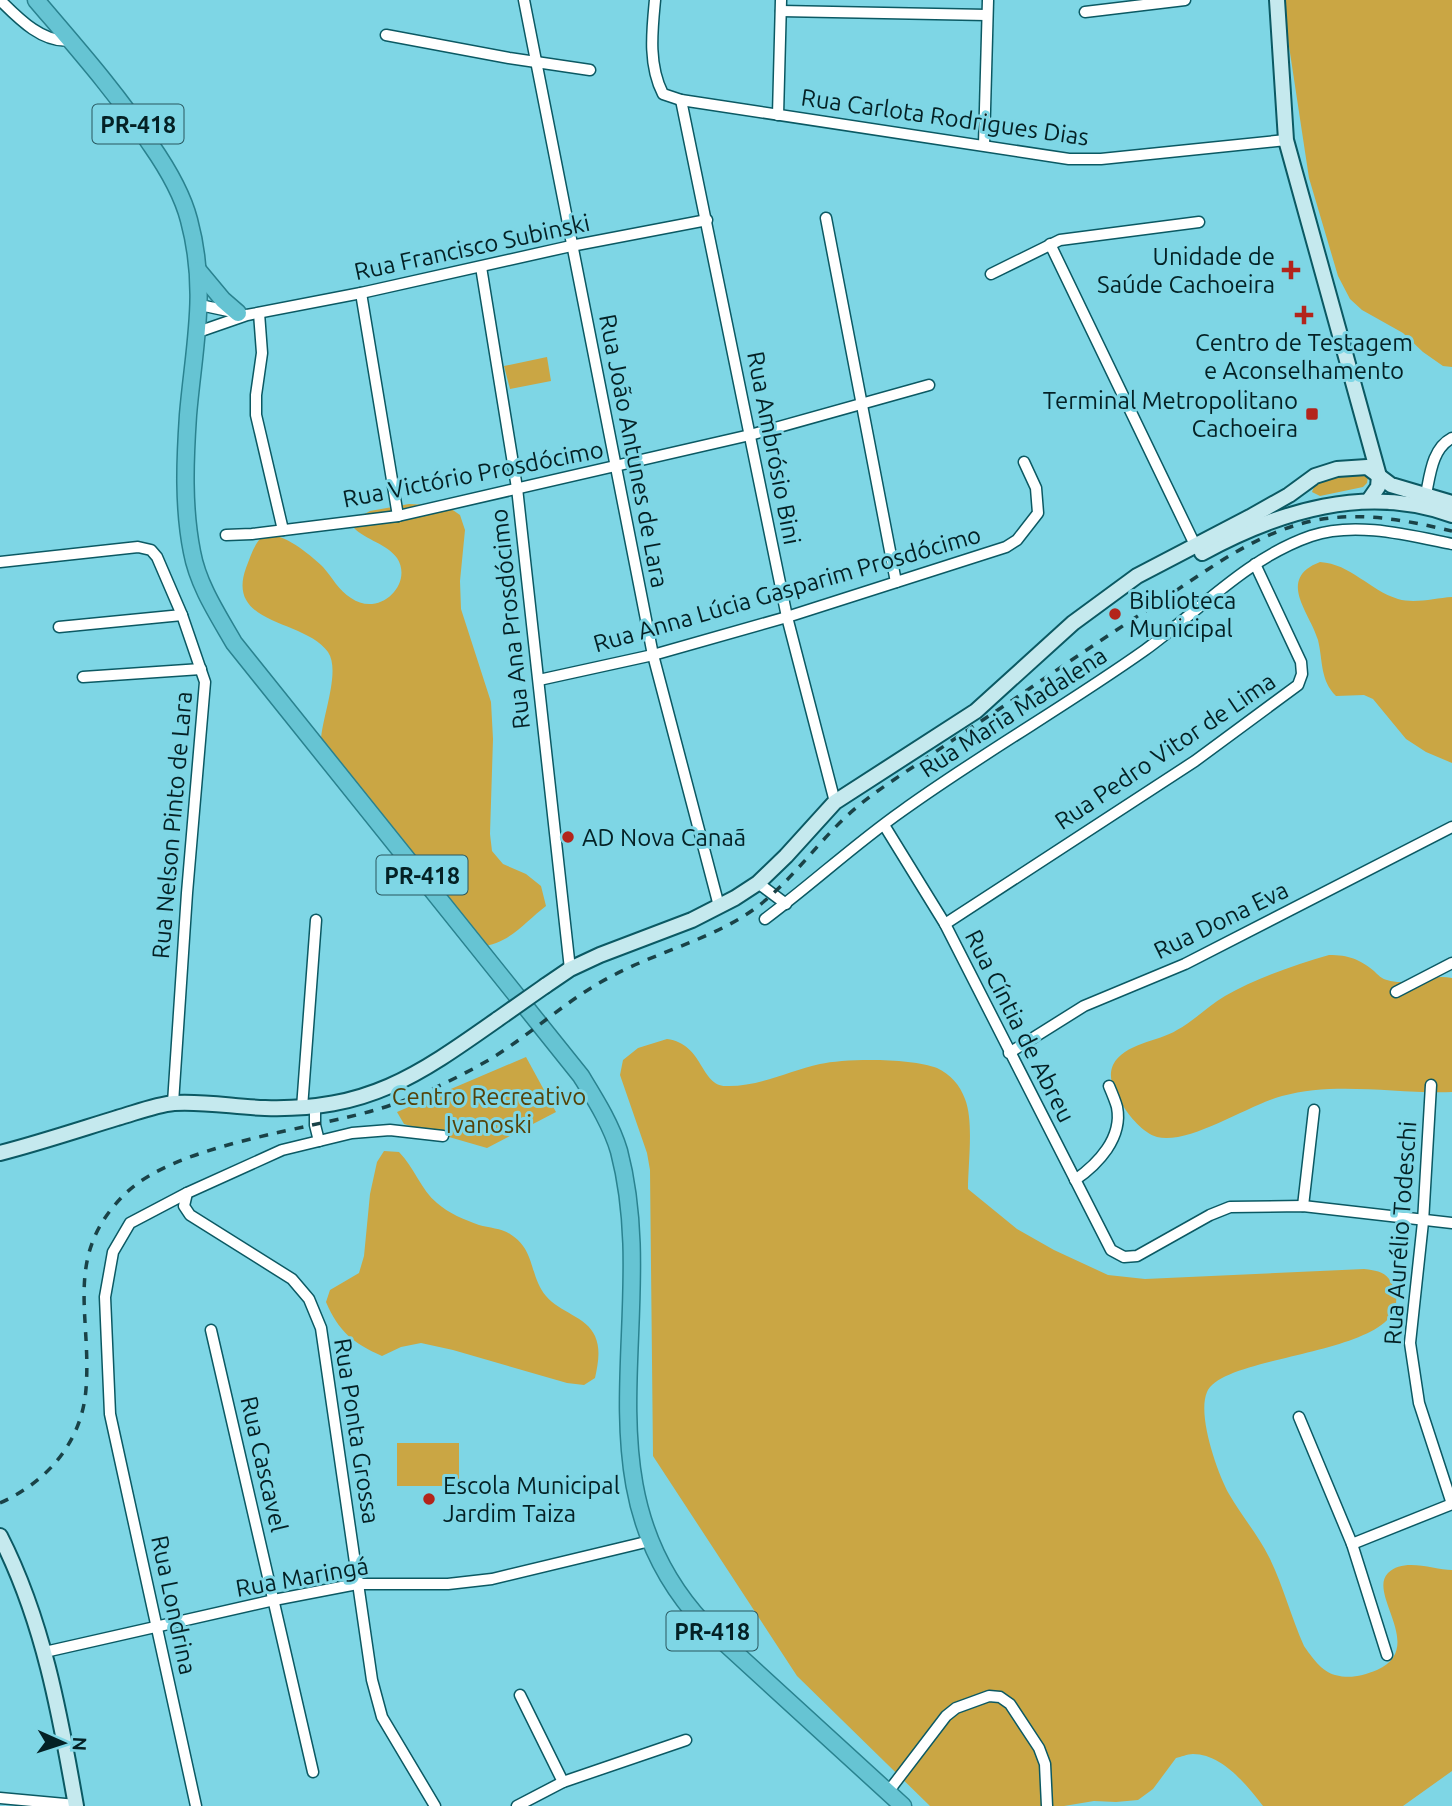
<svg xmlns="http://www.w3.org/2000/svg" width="1452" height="1806" viewBox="0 0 1452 1806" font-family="Ubuntu,sans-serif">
  <rect width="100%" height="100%" fill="#7ed6e5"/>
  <!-- green -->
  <g fill="#caa644">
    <polygon points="1282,0 1452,0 1452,367 1443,366 1423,352 1403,333 1362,310 1350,299 1338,276 1309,178"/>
    <polygon points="547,357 551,381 510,389 504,366"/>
    <polygon points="1360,471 1368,477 1367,483 1363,487 1320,496 1312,492 1315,484"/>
    <path d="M409 504 447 506 460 515 465 530 460 581 461 609 491 702 493 739 490 834 492 851 503 864 526 874 541 886 546 906C526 921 507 946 481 946L402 838 321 740C322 717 341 671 328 652 305 619 225 626 246 568 250 558 253 547 260 539 274 524 312 556 323 567 332 577 339 591 351 598 379 618 414 584 397 558 387 544 366 540 354 528L357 518 370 511Z"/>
    <path d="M1320 562C1351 564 1369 590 1398 599 1415 604 1435 598 1452 597V763L1426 752 1406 739 1373 699 1364 695 1336 696C1320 680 1323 661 1318 640 1310 612 1276 579 1320 562Z"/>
    <path d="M1329 955C1349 955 1359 959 1374 971 1378 975 1382 979 1387 980 1409 987 1430 973 1452 978V1092C1396 1094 1336 1081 1282 1096 1248 1105 1189 1145 1157 1137 1143 1133 1129 1116 1122 1104 1115 1093 1107 1078 1113 1065 1124 1043 1158 1042 1177 1030 1194 1021 1208 1006 1225 996 1256 978 1295 965 1329 955Z"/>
    <path d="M667 1039C704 1044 700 1086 726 1086 758 1087 789 1071 820 1064 846 1058 912 1058 937 1068 950 1074 960 1085 965 1099 974 1122 968 1163 968 1189L1017 1229 1054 1250 1108 1275 1145 1279 1364 1269C1379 1271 1387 1272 1393 1286 1424 1356 1224 1351 1207 1392 1197 1415 1217 1472 1229 1494 1241 1515 1258 1535 1269 1557 1283 1585 1291 1617 1304 1646 1311 1656 1322 1672 1335 1675 1350 1679 1362 1676 1377 1670 1427 1648 1367 1594 1388 1573 1404 1557 1434 1570 1452 1570V1771L1403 1806H1263C1247 1785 1222 1754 1193 1754 1187 1754 1181 1757 1176 1758L1153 1789 1138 1800 1116 1802 1094 1801 1064 1806H930L797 1676 653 1456 650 1170 647 1153 620 1075 623 1060 638 1048Z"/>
    <polygon points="526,1057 556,1112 487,1148 404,1124 397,1112"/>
    <path d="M384 1151 399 1152C414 1167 421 1190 437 1203 448 1213 465 1220 479 1225 489 1228 501 1228 510 1234 536 1250 529 1276 546 1296 560 1313 586 1316 595 1336 601 1350 598 1364 595 1378L584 1385 567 1383 453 1350 421 1343 401 1347 382 1356C353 1343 339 1332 326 1302L330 1290 359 1273 364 1256 370 1194 377 1162Z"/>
    <rect x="397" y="1443" width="62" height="43"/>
  </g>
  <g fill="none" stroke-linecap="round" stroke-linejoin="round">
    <!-- minor casing -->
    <g stroke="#0b5963" stroke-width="13">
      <g id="minor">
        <path d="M0 0C18 18 43 44 70 40"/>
        <polyline points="524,0 653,655 719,906"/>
        <path d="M655 0C652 31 648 65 663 94L681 100 1069 159H1101L1286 140"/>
        <polyline points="781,11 987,15"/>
        <polyline points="1085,12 1185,0"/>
        <polyline points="386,35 509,58 590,70"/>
        <polyline points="681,100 787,617 835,802"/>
        <polyline points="778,115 781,0"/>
        <polyline points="984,145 988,0"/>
        <polyline points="826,218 896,582"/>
        <polyline points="1050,244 1197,549"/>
        <polyline points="481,267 517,488 570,969"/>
        <polyline points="991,274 1060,240 1199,222"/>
        <polyline points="361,293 398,516"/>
        <polyline points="200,305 233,312"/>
        <polyline points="259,313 262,353 256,395 256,415 283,530"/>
        <polyline points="198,332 247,315 361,293 571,246 707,220"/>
        <path d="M1425 499C1430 477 1431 449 1452 438"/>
        <polyline points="226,535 252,534 398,516 750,435 929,385"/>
        <polyline points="0,562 138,547 151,550 157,557 182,615 205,682 187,893 173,1103"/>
        <polyline points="59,627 182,615"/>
        <polyline points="83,677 201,669"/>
        <polyline points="539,680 653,655 787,617 1006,547 1017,540 1038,513 1036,488 1024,462"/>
        <polyline points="884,825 945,924 1111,1250 1124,1257 1137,1256 1210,1215 1230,1207 1303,1206 1452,1223"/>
        <polyline points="758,883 786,904"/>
        <path d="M765 919C812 884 855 844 902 811 981 754 1066 706 1145 650 1199 611 1247 558 1311 536 1355 521 1408 535 1452 544"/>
        <polyline points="945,924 1195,761 1298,685 1302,674 1301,662 1255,564"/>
        <polyline points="1396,992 1452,963"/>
        <polyline points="1009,1053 1084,1006 1185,964 1452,827"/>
        <polyline points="1431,1085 1423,1222 1410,1343 1419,1403 1452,1504"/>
        <polyline points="315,1106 315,1125 319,1141"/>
        <polyline points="302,1108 316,920"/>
        <path d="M1075 1180C1098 1164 1123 1138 1117 1107 1115 1100 1112 1093 1109 1086"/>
        <polyline points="187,1193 130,1223 113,1252 105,1297 110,1414 196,1806"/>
        <polyline points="1303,1206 1314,1110"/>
        <polyline points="211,1330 313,1772"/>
        <polyline points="1299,1417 1352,1544 1387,1655"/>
        <polyline points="1352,1544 1452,1504"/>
        <polyline points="45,1652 274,1600 357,1584 448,1584 492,1579 650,1541"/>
        <polyline points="520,1695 563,1782"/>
        <polyline points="888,1792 946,1716 956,1708 989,1696 1000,1697 1010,1704 1039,1748 1045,1764 1047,1806"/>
        <polyline points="0,1798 76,1805"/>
        <polyline points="435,1806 382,1717 372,1680 321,1328 309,1299 292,1279 190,1215 184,1206 187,1193 282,1150 352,1133 390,1130 443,1136"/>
        <polyline points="517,1806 563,1782 686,1740"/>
      </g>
    </g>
    <!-- secondary casing -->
    <g stroke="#0b5963" stroke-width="18">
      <g id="secondary">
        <polyline points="1277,0 1286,140 1379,476 1378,487 1369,500"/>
        <path d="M1202 553C1279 511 1366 484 1452 515"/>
        <polyline points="545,986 570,969 600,955 692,920 735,898 758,883 786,856 835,802 976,711 1073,623 1137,576 1250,517 1289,495 1315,476 1337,469 1367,467 1391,485 1452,503"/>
        <path d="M0 1153C39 1143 78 1130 117 1118 135 1113 155 1105 174 1103 204 1101 235 1107 265 1108 368 1111 417 1076 498 1019"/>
        <path d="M0 1536C43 1620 60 1714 76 1806"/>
      </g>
    </g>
    <!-- trunk casing -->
    <g stroke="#2a828f" stroke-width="19">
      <g id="trunk">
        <path d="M36 0C76 47 117 93 151 145 167 168 182 193 189 220 208 291 194 345 188 415 185 460 183 507 192 552 198 585 218 615 234 643L581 1076C595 1099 611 1124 619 1151 662 1315 572 1483 704 1624L903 1806"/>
        <polyline points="198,270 223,300 238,313"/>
      </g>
    </g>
    <!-- minor -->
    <use href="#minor" stroke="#fff" stroke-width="10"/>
    <!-- secondary -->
    <use href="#secondary" stroke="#c5e9ee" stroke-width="14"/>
    <!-- trunk -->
    <use href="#trunk" stroke="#66c4d3" stroke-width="16"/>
    <!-- rail -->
    <path stroke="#1a4247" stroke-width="3.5" stroke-dasharray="9 9" stroke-linecap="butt" d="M0 1503C47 1482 82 1442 86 1389 92 1314 62 1255 126 1193 177 1144 307 1130 375 1110 414 1099 452 1081 487 1061 531 1035 567 999 612 976 659 951 714 939 757 907 795 878 821 837 857 807 876 791 898 777 919 763 950 742 981 721 1013 700 1062 666 1112 633 1162 600 1209 569 1256 533 1312 521 1360 511 1405 520 1452 531"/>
    <!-- secondary-bridge casing -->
    <g stroke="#0b5963" stroke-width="18" stroke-linecap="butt">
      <polyline id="secondary-bridge" points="498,1019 545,986"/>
    </g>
    <!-- secondary-bridge -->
    <use href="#secondary-bridge" stroke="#c5e9ee" stroke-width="14"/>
  </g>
  <!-- markers -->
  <g fill="#b3241b" stroke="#7ed6e5" stroke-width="2.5">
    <path d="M1287.5 259.5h7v7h7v7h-7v7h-7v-7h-7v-7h7z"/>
    <path d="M1300.5 304.5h7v7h7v7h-7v7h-7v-7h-7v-7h7z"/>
    <rect x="1305" y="407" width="14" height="14" rx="3.5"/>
    <circle cx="1115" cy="614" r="7"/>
    <circle cx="568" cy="837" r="7"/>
    <circle cx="429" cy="1499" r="7"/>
  </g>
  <g text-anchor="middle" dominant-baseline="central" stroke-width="6" stroke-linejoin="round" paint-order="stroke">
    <!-- shield labels -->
    <g fill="#7ed6e5" stroke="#29575f" stroke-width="2">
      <rect x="92.5" y="104.5" width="91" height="39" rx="5"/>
      <rect x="376.5" y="855.5" width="91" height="39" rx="5"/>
      <rect x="666.5" y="1611.5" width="91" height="39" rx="5"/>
    </g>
    <g font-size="23" font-weight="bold" fill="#042125">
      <text x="138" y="124">PR-418</text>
      <text x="422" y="875">PR-418</text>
      <text x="712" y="1631">PR-418</text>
    </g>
    <!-- street labels -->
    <g font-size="24" fill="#042125" stroke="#7ed6e5">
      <text transform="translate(945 117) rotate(8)">Rua Carlota Rodrigues Dias</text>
      <text transform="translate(472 247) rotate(-12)">Rua Francisco Subinski</text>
      <text transform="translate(774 448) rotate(79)">Rua Ambrósio Bini</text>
      <text transform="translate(634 451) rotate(79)">Rua João Antunes de Lara</text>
      <text transform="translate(473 474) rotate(-11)">Rua Victório Prosdócimo</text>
      <text transform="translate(787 589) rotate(-16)">Rua Anna Lúcia Gasparim Prosdócimo</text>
      <text transform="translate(510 619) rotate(-96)">Rua Ana Prosdócimo</text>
      <text transform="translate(1013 712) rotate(-33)">Rua Maria Madalena</text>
      <text transform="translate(1165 751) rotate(-34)">Rua Pedro Vitor de Lima</text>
      <text transform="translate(172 825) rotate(-85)">Rua Nelson Pinto de Lara</text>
      <text transform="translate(1221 920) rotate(-26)">Rua Dona Eva</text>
      <text transform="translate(1020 1026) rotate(63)">Rua Cíntia de Abreu</text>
      <text transform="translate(1400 1233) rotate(-86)">Rua Aurélio Todeschi</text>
      <text transform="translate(357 1431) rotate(81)">Rua Ponta Grossa</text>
      <text transform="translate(264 1464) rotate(77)">Rua Cascavel</text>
      <text transform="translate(302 1577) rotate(-10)">Rua Maringá</text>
      <text transform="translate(174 1605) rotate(78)">Rua Londrina</text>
    </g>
    <!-- poi labels -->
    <g font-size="24" fill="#042125" stroke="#7ed6e5" text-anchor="start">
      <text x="1275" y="256" text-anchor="end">Unidade de<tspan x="1275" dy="28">Saúde Cachoeira</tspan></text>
      <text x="1304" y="342" text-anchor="middle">Centro de Testagem<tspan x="1304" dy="28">e Aconselhamento</tspan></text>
      <text x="1298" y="400" text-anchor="end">Terminal Metropolitano<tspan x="1298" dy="28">Cachoeira</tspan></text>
      <text x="1129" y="600">Biblioteca<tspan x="1129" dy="28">Municipal</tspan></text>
      <text x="582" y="837">AD Nova Canaã</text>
      <text x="443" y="1485">Escola Municipal<tspan x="443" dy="28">Jardim Taiza</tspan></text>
    </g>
    <!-- park labels -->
    <g font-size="24" fill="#544209" stroke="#7ed6e5">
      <text x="489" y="1096">Centro Recreativo<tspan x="489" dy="28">Ivanoski</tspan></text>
    </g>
  </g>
  <!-- north arrow -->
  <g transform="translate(63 1743) rotate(93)" stroke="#7ed6e5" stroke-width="5" paint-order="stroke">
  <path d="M0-5L12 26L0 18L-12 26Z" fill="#042125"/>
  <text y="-10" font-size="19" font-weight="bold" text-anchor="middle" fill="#042125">N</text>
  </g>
</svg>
